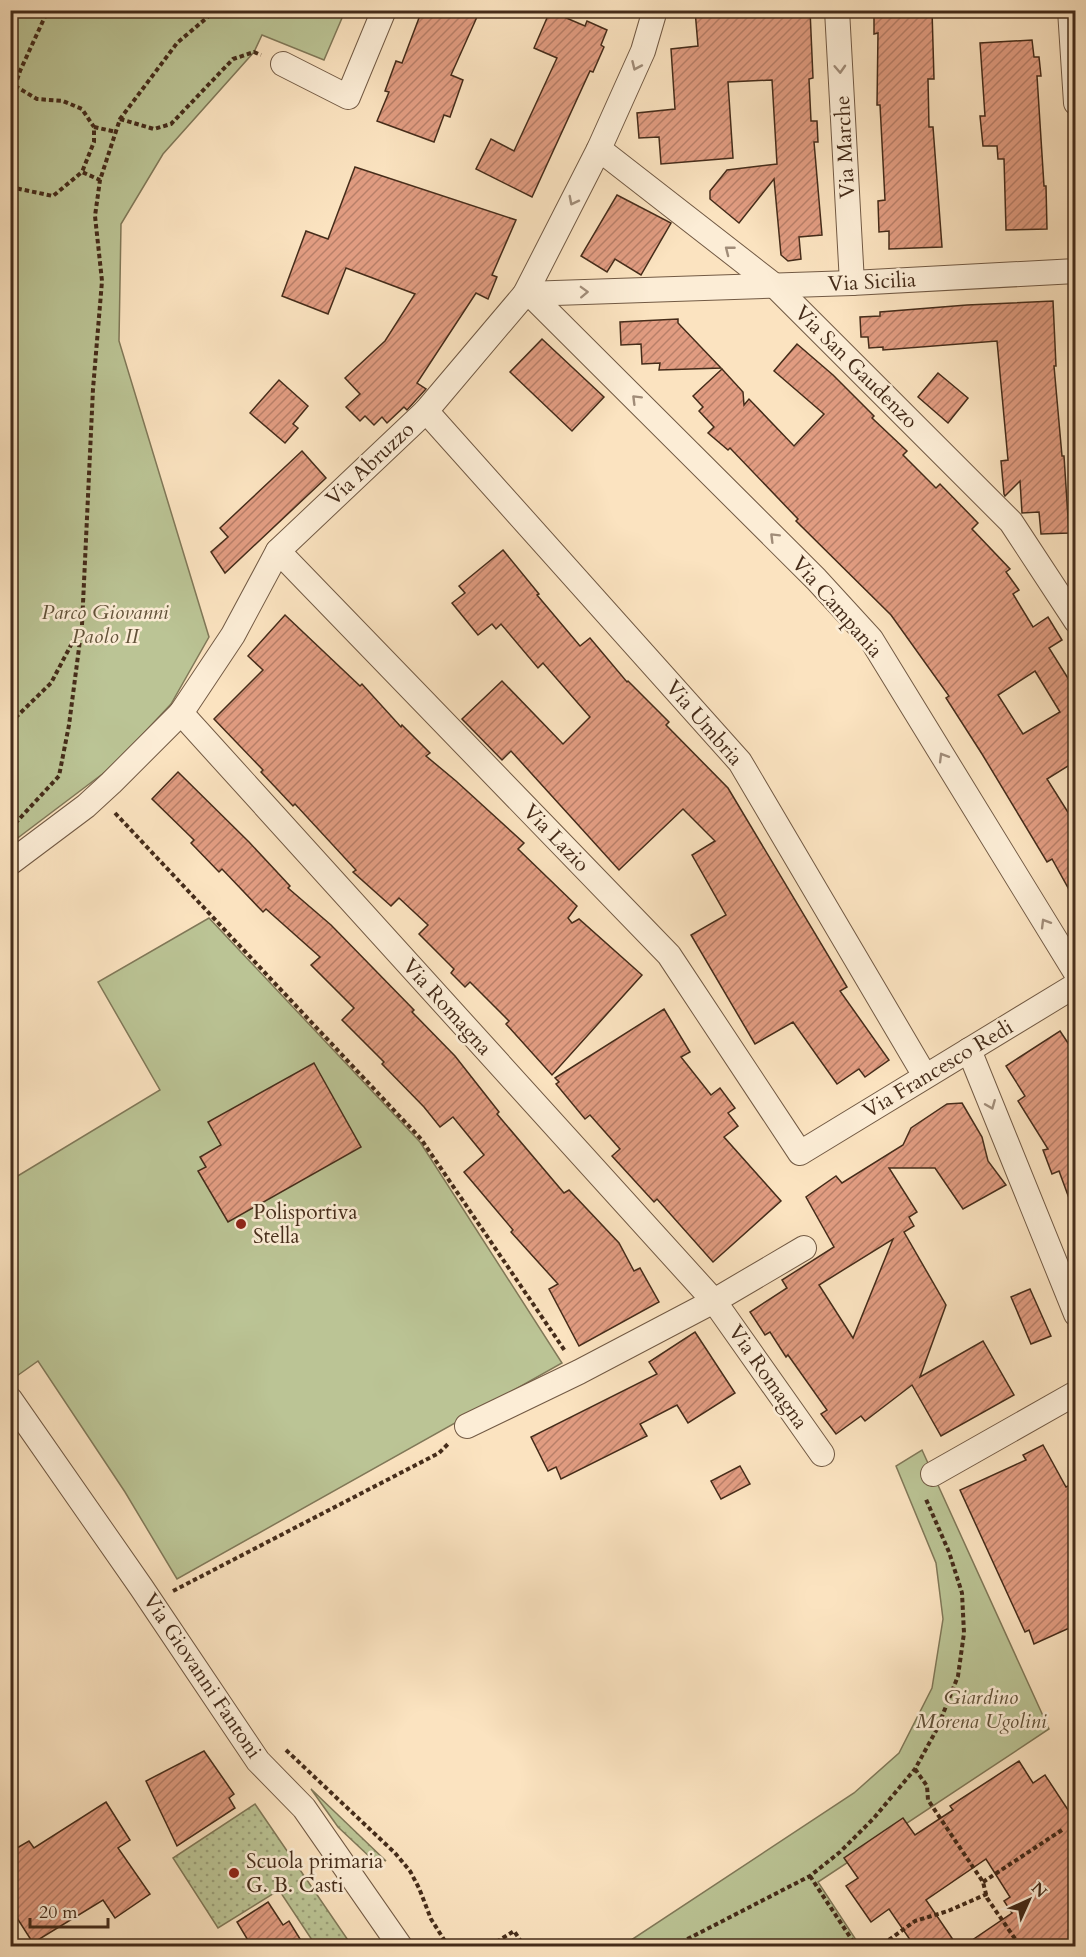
<svg xmlns="http://www.w3.org/2000/svg" width="1086" height="1957" viewBox="0 0 1086 1957" font-family="Cardo,serif">
  <defs>
    <pattern id="grass-dots" width="8" height="8" patternUnits="userSpaceOnUse" patternTransform="scale(1.5)"><rect width="8" height="8" fill="#bbc495"/><path d="M2 2h.1M6 6h.1" fill="none" stroke="#9a9f79" stroke-width="1.8" stroke-linecap="round"/></pattern>
    <pattern id="building-hatch" width="6" height="6" patternUnits="userSpaceOnUse" patternTransform="scale(1.5)"><rect width="6" height="6" fill="#e19c81"/><path d="M-1 1l2-2M0 6l6-6M5 7l2-2" fill="none" stroke="#b87f69"/></pattern>
  </defs>
  <rect width="100%" height="100%" fill="#fbe3c0"/>
  <filter id="stains"><feTurbulence type="fractalNoise" baseFrequency=".00333" numOctaves="4"/><feColorMatrix values="0 0 0 0 .2 0 0 0 0 .09 0 0 0 0 .02 0 0 0 .5 -.17"/></filter>
  <radialGradient id="worn" r=".72"><stop offset=".6" stop-color="#630" stop-opacity="0"/><stop offset="1" stop-color="#630" stop-opacity=".3"/></radialGradient>
  <!-- grass -->
  <g fill="url(#grass-dots)" stroke="#807858" stroke-width="1.5">
    <polygon points="311,1789 386,1861 380,1858 373,1860 338,1827"/>
    <polygon points="255,1804 352,1946 316,1946 279,1890 218,1928 173,1858"/>
  </g>
  <!-- park -->
  <g fill="#bbc495" stroke="#807858" stroke-width="1.5">
    <polygon points="11,11 345,11 324,60 262,35 254,52 163,154 121,224 119,341 209,637 171,704 113,766 11,843"/>
    <polygon points="209,918 420,1142 562,1363 177,1579 125,1492 38,1361 14,1378 11,1373 11,1180 160,1090 98,982"/>
    <polygon points="922,1450 1049,1729 818,1882 860,1946 622,1946 854,1793 899,1753 932,1688 943,1619 936,1563 896,1466"/>
  </g>
  <!-- building -->
  <g fill="url(#building-hatch)" stroke="#452c1a" stroke-width="1.5" fill-rule="evenodd">
    <polygon points="422,10 459,10 477,17 451,75 463,80 450,117 444,115 434,142 377,121 389,92 385,91 396,61 402,63"/>
    <polygon points="695,10 810,10 813,78 809,79 811,121 817,121 818,142 814,142 822,235 799,237 801,259 788,261 781,255 774,179 739,223 710,199 710,191 727,170 777,164 772,80 728,82 733,158 661,164 659,137 639,138 637,113 675,109 671,49 698,46"/>
    <polygon points="874,10 932,10 934,79 928,79 929,127 933,127 942,247 889,249 889,231 879,232 878,201 885,200 880,105 877,105 878,33 874,34"/>
    <polygon points="550,11 585,26 587,21 607,30 601,45 604,47 593,72 590,71 532,197 476,169 491,139 514,151 557,58 534,48"/>
    <polygon points="1032,40 1034,57 1039,57 1041,76 1037,76 1044,186 1046,186 1047,229 1006,230 1004,159 998,159 997,146 983,146 980,116 985,116 980,43"/>
    <polygon points="355,167 516,220 492,275 497,277 488,299 476,293 417,383 426,389 407,410 404,407 387,423 382,417 374,425 365,416 360,421 346,407 360,394 345,378 385,341 415,294 346,268 328,314 282,296 306,231 328,239"/>
    <polygon points="617,195 671,223 641,275 615,259 607,272 581,256"/>
    <polygon points="1053,301 1056,366 1054,366 1062,456 1064,456 1069,533 1041,534 1039,512 1022,513 1020,481 1005,496 1004,494 1001,461 1008,460 997,341 883,350 883,347 869,348 868,337 861,337 860,317 880,316 880,312 967,305"/>
    <polygon points="678,319 678,323 721,368 659,370 660,363 642,364 641,344 621,345 620,322"/>
    <polygon points="542,339 604,397 572,431 510,372"/>
    <path d="M797 344 833 375 874 416 872 418 907 451 903 455 936 488 940 484 978 523 972 529 1010 569 1006 572 1019 590 1013 594 1033 627 1048 617 1062 640 1049 648 1076 691V761L1047 779 1076 825V902L1052 859 1047 862 982 754 946 698 949 696 891 615 796 521 798 519 730 448 728 450 708 433 714 427 699 411 703 407 693 396 722 369 743 392 744 405 749 399 794 446 824 414 774 371ZM1035 671 1060 712 1023 734 998 695Z"/>
    <polygon points="938,373 968,398 948,423 918,397"/>
    <polygon points="279,380 308,406 293,424 298,428 285,443 250,413"/>
    <polygon points="302,451 326,478 225,573 211,552 228,537 220,528"/>
    <polygon points="503,550 539,594 537,595 580,646 590,638 627,682 628,681 669,722 666,725 728,788 847,987 840,991 889,1060 865,1077 859,1069 837,1084 793,1022 755,1044 691,935 726,915 692,855 715,841 683,809 619,870 511,751 502,760 462,719 502,681 563,744 590,717 543,663 538,668 501,624 496,629 492,624 478,635 452,603 465,593 459,586"/>
    <polygon points="285,615 360,686 362,684 401,727 402,725 430,753 426,756 456,781 524,843 518,849 577,906 568,918 572,923 579,919 642,975 552,1075 506,1024 509,1021 470,982 465,987 451,973 454,969 419,934 428,925 399,898 391,906 353,872 356,870 295,804 293,806 261,772 263,770 214,719 263,670 248,656"/>
    <polygon points="178,772 249,842 290,886 288,888 331,925 414,1010 412,1012 455,1056 499,1112 497,1114 564,1193 569,1190 619,1243 634,1271 640,1268 659,1302 579,1346 549,1289 558,1284 511,1232 513,1230 464,1172 484,1155 453,1117 440,1127 424,1107 382,1064 384,1062 342,1020 354,1008 311,965 320,957 266,909 263,912 222,869 219,872 191,843 194,840 152,799"/>
    <polygon points="664,1009 690,1052 681,1057 711,1095 720,1088 735,1108 728,1113 738,1126 724,1137 781,1201 713,1262 657,1199 654,1202 612,1156 620,1149 590,1115 585,1119 556,1084 559,1082 555,1078"/>
    <polygon points="1060,1031 1076,1055 1076,1209 1073,1209 1059,1171 1052,1174 1043,1150 1048,1149 1018,1101 1025,1096 1006,1066"/>
    <polygon points="314,1063 361,1147 228,1222 198,1171 206,1167 200,1157 221,1145 208,1122"/>
    <path d="M962 1103 982 1137 988 1161 1006 1185 963 1209 935 1168H889L917 1212 909 1217 914 1226 904 1232 946 1305 920 1377 983 1341 1014 1395 941 1436 912 1385 865 1421 861 1416 836 1434 821 1414 827 1410 788 1355 786 1357 770 1332 765 1335 750 1312 787 1288 782 1280 834 1247 806 1197 836 1176 842 1183 903 1145 911 1128 947 1104ZM893 1239 853 1338 819 1285Z"/>
    <polygon points="1030,1289 1051,1336 1031,1344 1011,1297"/>
    <polygon points="695,1332 735,1393 688,1423 677,1405 640,1424 647,1436 561,1479 556,1467 548,1471 531,1437 657,1374 649,1362"/>
    <polygon points="1043,1445 1066,1487 1076,1482 1076,1625 1034,1644 1029,1630 1025,1632 960,1490 1026,1460 1023,1455"/>
    <polygon points="740,1466 750,1484 721,1499 711,1481"/>
    <polygon points="204,1751 234,1794 229,1798 235,1808 177,1846 146,1781"/>
    <polygon points="1019,1761 1033,1783 1045,1775 1076,1822 1076,1938 1063,1947 962,1947 1012,1913 1004,1901 1010,1897 986,1859 926,1900 958,1947 915,1947 889,1909 871,1922 846,1886 858,1878 844,1858 903,1818 915,1835 953,1810 950,1806"/>
    <polygon points="106,1802 130,1840 118,1848 150,1894 115,1918 103,1900 33,1943 10,1907 10,1852 29,1841 34,1848"/>
    <polygon points="268,1902 283,1925 289,1921 305,1947 252,1947 237,1922"/>
  </g>
  <g fill="none" stroke-linecap="round" stroke-linejoin="round">
    <!-- minor casing -->
    <g stroke="#725a44" stroke-width="26">
      <g id="minor">
        <polyline points="837,10 852,283"/>
        <polyline points="1070,10 1076,103"/>
        <polyline points="283,64 348,97 384,10"/>
        <polyline points="599,149 775,286 1011,522 1076,621"/>
        <polyline points="525,294 852,283 1076,271"/>
        <polyline points="530,294 816,579 871,639 1076,973"/>
        <polyline points="426,411 740,762 925,1076"/>
        <polyline points="278,551 669,955 800,1153 1076,985"/>
        <polyline points="181,713 714,1301 822,1454"/>
        <polyline points="10,863 86,806 111,783 181,713 233,635 278,551 426,411 525,294 599,149 643,51 655,10"/>
        <polyline points="969,1050 1076,1314"/>
        <polyline points="10,1399 141,1587 258,1761 304,1808 400,1946"/>
        <polyline points="467,1426 579,1372 714,1301 804,1248"/>
        <polyline points="933,1474 1076,1393"/>
      </g>
    </g>
    <!-- path -->
    <g stroke="#452c1a" stroke-width="4" stroke-dasharray="4.5 3" stroke-linecap="butt">
      <polyline points="15,86 37,99 63,101 82,109 94,127 94,142 82,172"/>
      <polyline points="10,101 20,71 48,10"/>
      <polyline points="120,119 154,129 171,124 233,59 254,52 261,55"/>
      <polyline points="94,127 116,132"/>
      <polyline points="10,187 53,196 82,172 100,180"/>
      <polyline points="10,723 51,683 80,628"/>
      <polyline points="115,813 421,1139 565,1351"/>
      <polyline points="10,829 59,776 69,725 82,625 93,389 102,281 95,216 100,180 120,119 177,43 216,10"/>
      <polyline points="173,1591 439,1453 449,1443"/>
      <polyline points="286,1750 395,1853 410,1871 419,1888 431,1919 448,1946"/>
      <polyline points="915,1769 927,1786 928,1800 983,1882 987,1898 1020,1946"/>
      <polyline points="810,1876 856,1946"/>
      <polyline points="983,1882 1062,1830"/>
      <polyline points="490,1946 514,1931 524,1946"/>
      <polyline points="674,1946 810,1876 840,1852 874,1818 915,1769 937,1729 958,1676 964,1633 962,1593 949,1552 925,1497"/>
      <polyline points="877,1946 886,1942"/>
      <polyline points="886,1946 886,1942 915,1921 948,1911 987,1894"/>
    </g>
    <!-- minor -->
    <use href="#minor" stroke="#fcedd6" stroke-width="24"/>
  </g>
  <!-- one-way arrows -->
  <defs><path id="oneway-chevron" d="M-2-3.5L2.5 0L-2 3.5" fill="none" stroke-width="1.6" stroke-linecap="round" stroke-linejoin="round" transform="scale(1.5)"/></defs>
  <g stroke="#a08c78">
    <use href="#oneway-chevron" transform="translate(636 66) rotate(114)"/>
    <use href="#oneway-chevron" transform="translate(840 69) rotate(87)"/>
    <use href="#oneway-chevron" transform="translate(573 201) rotate(117)"/>
    <use href="#oneway-chevron" transform="translate(729 250) rotate(-142)"/>
    <use href="#oneway-chevron" transform="translate(584 292) rotate(-2)"/>
    <use href="#oneway-chevron" transform="translate(636 399) rotate(-135)"/>
    <use href="#oneway-chevron" transform="translate(774 537) rotate(-135)"/>
    <use href="#oneway-chevron" transform="translate(943 757) rotate(-121)"/>
    <use href="#oneway-chevron" transform="translate(1045 923) rotate(-121)"/>
    <use href="#oneway-chevron" transform="translate(991 1105) rotate(68)"/>
  </g>
  <!-- markers -->
  <g fill="#8f2418" stroke="#fcedd6" stroke-width="2">
    <circle cx="241" cy="1224" r="6"/>
    <circle cx="234" cy="1873" r="6"/>
  </g>
  <g text-anchor="middle" dominant-baseline="central" stroke-width="5" stroke-linejoin="round" paint-order="stroke">
    <!-- street labels -->
    <g font-size="21" fill="#452c1a" stroke="#fcedd6">
      <text transform="translate(845 147) rotate(-93)">Via Marche</text>
      <text transform="translate(872 282) rotate(-3)">Via Sicilia</text>
      <text transform="translate(856 367) rotate(45)">Via San Gaudenzo</text>
      <text transform="translate(370 464) rotate(-43)">Via Abruzzo</text>
      <text transform="translate(837 607) rotate(49)">Via Campania</text>
      <text transform="translate(704 723) rotate(49)">Via Umbria</text>
      <text transform="translate(556 838) rotate(46)">Via Lazio</text>
      <text transform="translate(447 1007) rotate(48)">Via Romagna</text>
      <text transform="translate(938 1069) rotate(-31)">Via Francesco Redi</text>
      <text transform="translate(768 1377) rotate(55)">Via Romagna</text>
      <text transform="translate(202 1676) rotate(56)">Via Giovanni Fantoni</text>
    </g>
    <!-- park labels -->
    <g font-size="21" font-style="italic" fill="#625239" stroke="#fcedd6">
      <text x="105" y="612">Parco Giovanni<tspan x="105" dy="24">Paolo II</tspan></text>
      <text x="981" y="1697">Giardino<tspan x="981" dy="24">Morena Ugolini</tspan></text>
    </g>
    <!-- poi labels -->
    <g font-size="21" fill="#452c1a" stroke="#fcedd6" text-anchor="start">
      <text x="253" y="1212">Polisportiva<tspan x="253" dy="24">Stella</tspan></text>
      <text x="246" y="1861">Scuola primaria<tspan x="246" dy="24">G. B. Casti</tspan></text>
    </g>
  </g>
  <!-- margin -->
  <rect width="1086" height="1957" fill="none" stroke="#fbe3c0" stroke-width="36"/>
  <rect x="12" y="12" width="1062" height="1933" fill="none" stroke="#452c1a" stroke-width="3"/>
  <rect x="18" y="18" width="1050" height="1921" fill="none" stroke="#452c1a" stroke-width="1.5"/>
  <!-- north arrow -->
  <g transform="translate(1029 1900) rotate(45)" stroke="#fcedd6" stroke-width="4.5" paint-order="stroke">
  <path d="M0-4.5L10 22L0 15L-10 22Z" fill="#452c1a"/>
  <text y="-9" font-size="16" font-weight="bold" text-anchor="middle" fill="#452c1a">N</text>
  </g>
  <!-- scale -->
  <path d="M30 1918v9h78v-9" fill="none" stroke="#452c1a" stroke-width="3"/>
  <text x="39" y="1918" font-size="18" fill="#452c1a" stroke="#fcedd6" stroke-width="4.5" paint-order="stroke">20 m</text>
  <rect width="100%" height="100%" filter="url(#stains)"/>
  <rect width="100%" height="100%" fill="url(#worn)"/>
</svg>
